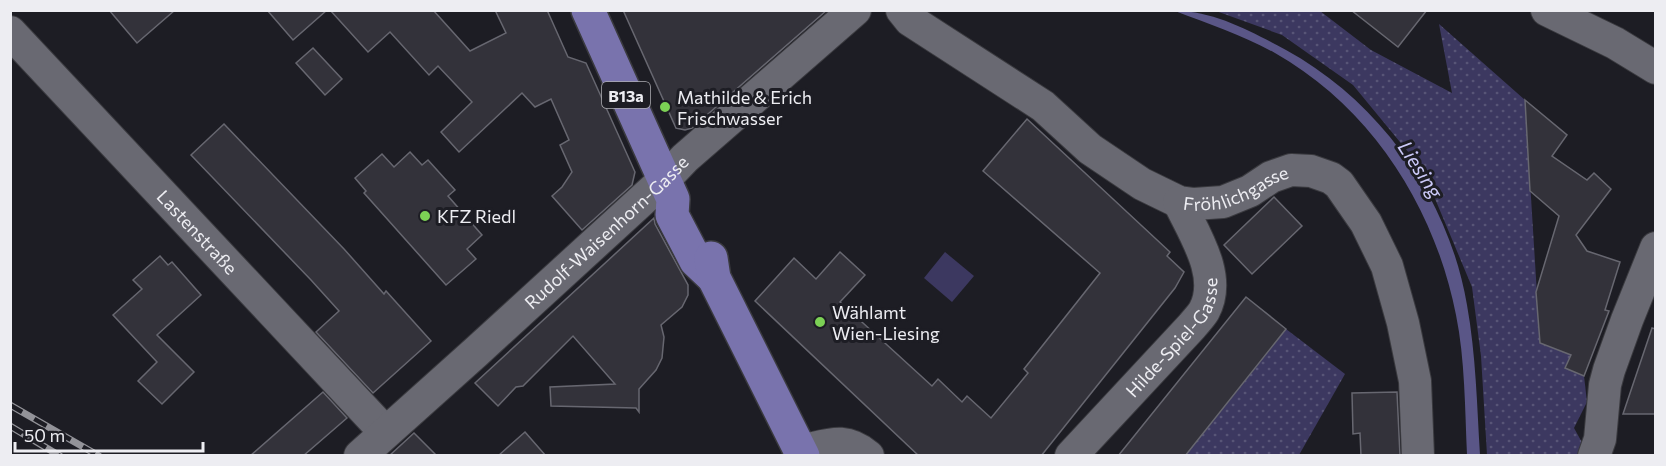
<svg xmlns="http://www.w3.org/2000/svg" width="1666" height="466" viewBox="0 0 1666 466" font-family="Commissioner,sans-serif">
  <defs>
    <pattern id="grass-dots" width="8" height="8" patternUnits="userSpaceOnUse" patternTransform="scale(1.5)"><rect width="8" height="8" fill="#3c3860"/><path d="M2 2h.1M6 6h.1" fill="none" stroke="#585577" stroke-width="1.8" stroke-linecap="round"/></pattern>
  </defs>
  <rect width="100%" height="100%" fill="#1d1d24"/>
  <!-- grass -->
  <g fill="url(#grass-dots)">
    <polygon points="1216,11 1320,11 1371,50 1452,93 1439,24 1525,100 1540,343 1571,355 1565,368 1584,376 1587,402 1574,428 1584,446 1581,455 1487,455 1481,356 1472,287 1423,170 1353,85 1282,35"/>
    <polygon points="1286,329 1345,374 1299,455 1185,456"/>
  </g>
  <!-- green -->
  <polygon fill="#3c3860" points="945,252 974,276 952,302 924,278"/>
  <!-- water -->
  <path fill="#5a5687" d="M1175 11C1212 10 1253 32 1286 50 1381 102 1449 199 1467 305 1476 355 1477 406 1480 455H1467C1465 410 1465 359 1456 315 1435 208 1372 108 1275 53 1244 36 1209 24 1175 11Z"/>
  <!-- building -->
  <g fill="#33323a" stroke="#676770" stroke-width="1.5">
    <polygon points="109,10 175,10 137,43"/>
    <polygon points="267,10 327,10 293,40"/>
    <polygon points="330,10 433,10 470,51 506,33 495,10 547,10 568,57 586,63 635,172 632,185 582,230 552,196 562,187 572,172 560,145 569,140 551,99 535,107 522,93 459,152 441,132 472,102 438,66 429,75 390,32 368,52"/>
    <polygon points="623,10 827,10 692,128 685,130 676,128"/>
    <polygon points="1351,10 1427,10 1398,47"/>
    <polygon points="313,48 342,79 325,95 296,63"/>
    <polygon points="1525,100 1567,135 1552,156 1587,180 1594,173 1611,189 1576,235 1587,251 1620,262 1605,310 1609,311 1584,376 1565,368 1571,355 1540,343 1536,292 1559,216 1530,191"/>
    <polygon points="1027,119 1170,252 1167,256 1184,272 1175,288 1041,456 919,456 755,301 794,258 816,279 840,252 865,275 840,302 932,386 938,379 962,402 967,396 991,418 1028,373 1024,369 1100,273 983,171"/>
    <polygon points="224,124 344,249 384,294 386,291 431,341 373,393 316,332 339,311 311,280 191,155"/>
    <polygon points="410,152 422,165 428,160 455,190 448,196 482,235 467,249 476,259 446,285 364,193 366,191 355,178 382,154 394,167"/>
    <polygon points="1274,197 1302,226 1252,274 1224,245"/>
    <polygon points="654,218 655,224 688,285 688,295 682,307 661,325 664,337 662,358 656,370 639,389 639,412 636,408 551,406 550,387 615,384 573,336 523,386 516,387 498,406 475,383"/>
    <polygon points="160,256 168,265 172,262 201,295 157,335 194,372 162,404 138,381 157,362 113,315 142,289 133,280"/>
    <polygon points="1246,297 1286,329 1185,456 1118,456"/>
    <polygon points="1652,328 1656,329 1656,414 1623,414"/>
    <polygon points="323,392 347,418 303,456 250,456"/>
    <polygon points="1397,392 1400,456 1361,456 1360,433 1353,434 1352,393"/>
    <polygon points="525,432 546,456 498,456"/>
    <polygon points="414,433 437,456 389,456"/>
  </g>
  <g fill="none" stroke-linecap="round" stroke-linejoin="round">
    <!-- minor casing -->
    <g stroke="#3a3a3f" stroke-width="34">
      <g id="minor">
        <path id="s1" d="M902 10 910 20 1043 106 1090 149 1142 184 1179 202 1194 204 1223 202 1250 191 1271 177 1291 170 1311 171 1331 178 1339 184 1366 223 1387 266 1403 323 1415 381 1418 456"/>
        <polyline points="1547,10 1615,43 1656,68"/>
        <path id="s2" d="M10 32 385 432"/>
        <path d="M801 451C829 445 844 436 868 456"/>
        <path id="s3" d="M360 456 476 352 664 180 685 158 855 10"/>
        <path id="s4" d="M1071 456 1192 326C1196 321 1201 316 1204 311 1223 276 1194 234 1179 202"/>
        <polyline points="1594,456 1600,439 1605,385 1609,370 1627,320 1656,248"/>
      </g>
    </g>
    <!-- major casing -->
    <g stroke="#3a3a3f" stroke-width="36">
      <g id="major">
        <polyline points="588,10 673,199 672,215 696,261 714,278"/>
        <polyline points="711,258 714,278 803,456"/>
      </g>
    </g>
    <!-- minor -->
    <use href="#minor" stroke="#696972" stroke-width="32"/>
    <!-- major -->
    <use href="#major" stroke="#7973ad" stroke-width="33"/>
    <!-- rail casing -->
    <g stroke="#939399" stroke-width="7">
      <g id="rail">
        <polyline points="10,405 99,456"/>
        <polyline points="10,426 60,456"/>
      </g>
    </g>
    <!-- rail -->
    <use href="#rail" stroke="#1d1d24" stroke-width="4.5" stroke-dasharray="14" stroke-linecap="butt"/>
  </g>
  <!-- markers -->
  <g fill="#7cd155" stroke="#1d1d24" stroke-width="2">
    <circle cx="665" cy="107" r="6"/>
    <circle cx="425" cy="216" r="6"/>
    <circle cx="820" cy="322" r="6"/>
  </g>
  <g text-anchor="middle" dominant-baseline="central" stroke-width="6" stroke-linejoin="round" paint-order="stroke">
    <!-- shield labels -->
    <rect fill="#1d1d24" stroke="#afafb4" stroke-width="1.5" x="602" y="82" width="48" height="26" rx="4.5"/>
    <g font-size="16" font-weight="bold" fill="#ededf2">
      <text x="626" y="95">B13a</text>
    </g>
    <!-- poi labels -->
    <g font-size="18" fill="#ededf2" stroke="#1d1d24" text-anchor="start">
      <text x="677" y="97">Mathilde &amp; Erich<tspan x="677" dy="21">Frischwasser</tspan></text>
      <text x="437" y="216">KFZ Riedl</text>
      <text x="832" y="312">Wählamt<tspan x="832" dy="21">Wien-Liesing</tspan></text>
    </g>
    <!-- street labels -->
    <g font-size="18" fill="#ededf2" stroke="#1d1d24">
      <text stroke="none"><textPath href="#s1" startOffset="399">Fröhlichgasse</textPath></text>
      <text stroke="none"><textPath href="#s3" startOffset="333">Rudolf-Waisenhorn-Gasse</textPath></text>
      <text stroke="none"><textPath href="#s2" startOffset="274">Lastenstraße</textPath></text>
      <text stroke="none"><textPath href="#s4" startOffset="158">Hilde-Spiel-Gasse</textPath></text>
    </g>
    <!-- water labels -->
    <g font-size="20" font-style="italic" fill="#cbc9f8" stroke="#1d1d24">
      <text transform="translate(1421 169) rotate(57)">Liesing</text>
    </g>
  </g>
  <!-- border -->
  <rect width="1666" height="466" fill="none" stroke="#ededf2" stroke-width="24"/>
  <!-- scale -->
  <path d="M15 442v9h188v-9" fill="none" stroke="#ededf2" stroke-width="3"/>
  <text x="24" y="442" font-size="18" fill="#ededf2" stroke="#1d1d24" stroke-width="4.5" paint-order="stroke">50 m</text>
</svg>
